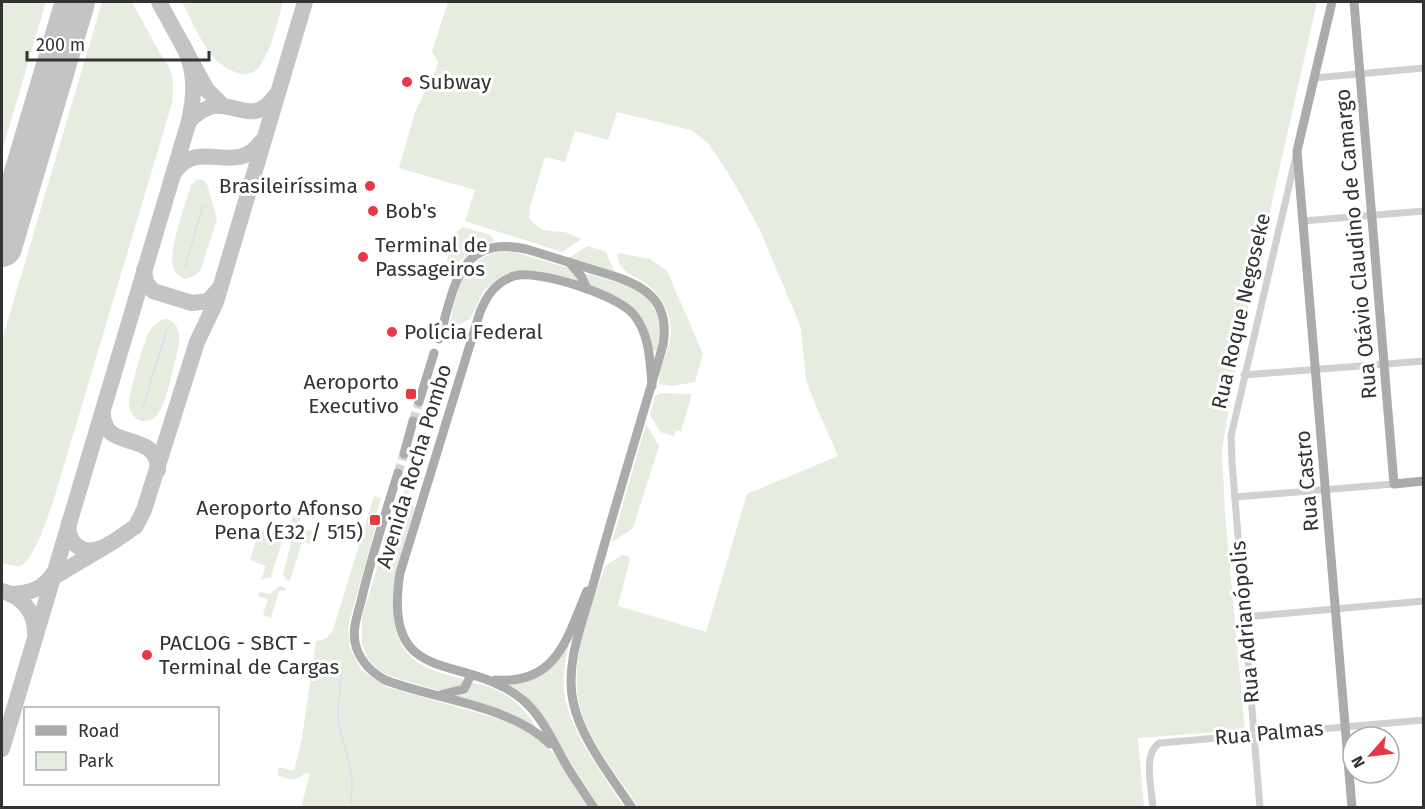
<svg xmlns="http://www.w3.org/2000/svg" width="1425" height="809" viewBox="0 0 1425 809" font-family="'Fira Sans',sans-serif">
  <rect width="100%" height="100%" fill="#fff"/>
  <!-- green -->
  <g fill="#e6ecdf">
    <polygon points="2,2 46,2 2,151"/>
    <path d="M102 2H132L161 55C174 68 174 85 172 103L54 499C49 512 34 562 20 566 15 567 7 564 2 563V340Z"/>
    <path d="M182 2H283C277 23 272 49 259 67 254 74 245 75 238 73 207 64 196 27 182 2Z"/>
    <path d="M448 2H1317L1238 353 1222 450 1225 512 1245 730 1138 738 1144 807H638C621 780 594 747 583 717 565 667 590 614 605 566L622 555 628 556 630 559 618 606 706 632 747 494 838 456 811 394 806 379 801 328 760 230 729 174 708 143 691 130 617 112 608 140 575 131 565 162 545 157 530 207 529 218C542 234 546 230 564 232 569 233 576 237 582 239L562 252 465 221 475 190 399 168 415 112 437 67 438 62 432 51Z"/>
    <path d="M198 179 205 181 207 184 217 219 201 269 197 274 186 279C179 277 175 273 173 266 168 251 186 202 191 185Z"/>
    <path d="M463 227 491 235 494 241C473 256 462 251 448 277L442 275 457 231Z"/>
    <polygon points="588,246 606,252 615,273 568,258"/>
    <path d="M503 251 514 252 629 286 646 296 657 313 661 330 658 351H652L649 337 614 297 509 273 497 279 483 292 470 319 449 329C456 294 461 258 503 251Z"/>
    <path d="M618 253 650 259 667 271 703 354 695 382 672 386 659 384C659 357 679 343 667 311 663 301 656 292 648 285 636 276 616 272 618 253Z"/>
    <path d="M164 319C178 319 180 333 179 345 174 363 168 398 159 412 148 429 129 421 129 402 130 390 143 345 148 334 151 327 157 322 164 319Z"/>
    <polygon points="661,393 692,394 681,431 676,430 674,436 660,432 650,415 655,396"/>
    <polygon points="646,424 659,446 633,528 612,542"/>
    <path d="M408 476 412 482 405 503 415 506C403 551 369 634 422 665 434 672 449 675 462 679L463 683 459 688 450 691 437 690 389 676 379 670 367 658 362 643V617L398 501 401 502Z"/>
    <path d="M374 496 381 498 373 523 376 525 348 627 350 648 361 670 387 687 521 725 543 742 557 758 588 807H301L310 774 305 773C296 783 288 779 277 775L279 767 294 771 302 738 316 641C325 640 329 637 333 630Z"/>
    <polygon points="293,515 301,518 295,529 302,531 303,528 315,532 311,544 302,542 290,581 286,580 283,574 294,532 290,525"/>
    <polygon points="264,530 278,535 282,541 271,577 261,580 266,566 250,560 259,531"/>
    <polygon points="280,586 286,588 285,591 279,591 271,618 263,615 268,600 258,596 259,592 269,594"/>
    <path d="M569 644C566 659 562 675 564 691 568 730 603 774 624 807H599L541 715 522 692 510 685C535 678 553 665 569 644Z"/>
    <path d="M472 683C499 686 522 703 535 726L513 714 453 697 466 692Z"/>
  </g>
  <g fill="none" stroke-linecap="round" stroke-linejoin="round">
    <!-- stream -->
    <g stroke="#cfe2ee" stroke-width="1.5">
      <polyline points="185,267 203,205"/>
      <polyline points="143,407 167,329"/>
      <polyline points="341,677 338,712 339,726 349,762 352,781 351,808"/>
    </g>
    <!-- taxiway -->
    <g stroke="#c4c4c4" stroke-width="16">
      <polyline points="159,2 207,90 223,106"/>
      <path d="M189 121C196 114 204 108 214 106 238 103 255 126 276 95"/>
      <path d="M174 173C199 136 235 178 261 142"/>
      <polyline points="144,270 146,282 153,291 192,303 208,301 219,289"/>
      <path d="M103 411C101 454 158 428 158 470"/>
      <path d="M69 523C66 543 83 556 101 548"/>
      <polyline points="113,542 136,526 144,510 197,342 216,302 305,2"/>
      <polyline points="52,578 111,543"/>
      <path d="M2 591C22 597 35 611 35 633"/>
      <path d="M10 594C29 594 43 589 53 574"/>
      <path d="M2 749 189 121C195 94 196 71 183 45"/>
    </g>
    <!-- runway -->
    <polyline stroke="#c4c4c4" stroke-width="40" points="2,247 75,2"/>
    <!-- major-tunnel -->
    <g stroke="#d6d6d6" stroke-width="9" stroke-dasharray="9 4.5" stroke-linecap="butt">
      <polyline points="413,421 419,402"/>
      <polyline points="398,473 404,454"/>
    </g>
    <!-- minor -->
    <g stroke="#d0d0d0" stroke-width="7">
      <polyline points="1314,78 1424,68"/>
      <polyline points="1303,221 1424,211"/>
      <polyline points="1244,375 1424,361"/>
      <polyline points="1235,497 1394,484"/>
      <polyline points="1245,617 1424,601"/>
      <path d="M1153 808C1152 790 1142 752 1160 743L1424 720"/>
      <polyline points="1260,808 1232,462 1231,436 1296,156"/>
    </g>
    <!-- major -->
    <g stroke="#ababab" stroke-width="9">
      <polyline points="1332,2 1297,151 1352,808"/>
      <polyline points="1354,2 1394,484 1424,481"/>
      <polyline points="569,262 581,276 587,289"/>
      <path d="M439 339C454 289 458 234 526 249 549 256 572 263 594 270 635 282 672 293 663 345 640 425 615 505 593 585 583 621 565 663 573 701 580 738 611 776 632 808"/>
      <polyline points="419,402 434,353"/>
      <polyline points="404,454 413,421"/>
      <path d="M398 473C385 514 372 555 362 597 359 611 352 627 355 642 358 659 371 672 385 680 437 700 510 705 550 744"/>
      <path d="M495 680C557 685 567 638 587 591"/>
      <polyline points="440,695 464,689 471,675"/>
      <path d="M594 808C584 792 573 777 564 761 552 740 541 715 523 700 465 651 381 691 400 573L480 312C487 295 496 282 514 276 537 269 619 295 634 315 650 335 650 361 652 386"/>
    </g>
  </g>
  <!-- markers -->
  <g fill="#e63946" stroke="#fff" stroke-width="2">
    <circle cx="407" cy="82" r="6"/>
    <circle cx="370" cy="186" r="6"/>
    <circle cx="373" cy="211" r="6"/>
    <circle cx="363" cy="257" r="6"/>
    <circle cx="392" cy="332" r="6"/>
    <rect x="405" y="388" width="12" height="12" rx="3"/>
    <rect x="369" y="514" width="12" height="12" rx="3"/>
    <circle cx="147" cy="655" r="6"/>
  </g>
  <g text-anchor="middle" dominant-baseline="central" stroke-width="6" stroke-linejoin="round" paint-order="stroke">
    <!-- poi labels -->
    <g font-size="21" fill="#333" stroke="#fff" text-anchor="start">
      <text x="419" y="82">Subway</text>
      <text x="358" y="186" text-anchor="end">Brasileiríssima</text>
      <text x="385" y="211">Bob's</text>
      <text x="375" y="245">Terminal de<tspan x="375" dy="24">Passageiros</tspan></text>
      <text x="404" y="332">Polícia Federal</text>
      <text x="399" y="382" text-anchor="end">Aeroporto<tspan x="399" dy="24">Executivo</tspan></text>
      <text x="363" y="508" text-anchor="end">Aeroporto Afonso<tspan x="363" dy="24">Pena (E32 / 515)</tspan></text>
      <text x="159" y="643">PACLOG - SBCT -<tspan x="159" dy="24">Terminal de Cargas</tspan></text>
    </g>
    <!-- street labels -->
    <g font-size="21" fill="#333" stroke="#fff">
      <text transform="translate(1356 244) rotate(-95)">Rua Otávio Claudino de Camargo</text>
      <text transform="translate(1241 311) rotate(-77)">Rua Roque Negoseke</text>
      <text transform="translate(414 466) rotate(-73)">Avenida Rocha Pombo</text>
      <text transform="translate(1307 481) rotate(-95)">Rua Castro</text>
      <text transform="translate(1245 622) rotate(-95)">Rua Adrianópolis</text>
      <text transform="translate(1269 733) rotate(-5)">Rua Palmas</text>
    </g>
  </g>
  <!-- border -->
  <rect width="1425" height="809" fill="none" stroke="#333333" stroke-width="6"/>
  <!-- legend -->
  <rect x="24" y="707" width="195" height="78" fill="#ffffff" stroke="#adadad" stroke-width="1.5"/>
  <rect x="36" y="726" width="30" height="9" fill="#ababab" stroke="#adadad" stroke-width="1.5"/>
  <text x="78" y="737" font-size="18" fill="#333333">Road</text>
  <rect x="36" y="752" width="30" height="18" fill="#e6ecdf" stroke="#adadad" stroke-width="1.5"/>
  <text x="78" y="767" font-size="18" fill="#333333">Park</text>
  <!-- north arrow -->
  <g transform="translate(1371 755) rotate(242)"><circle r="28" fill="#ffffff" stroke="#adadad" stroke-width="1.5"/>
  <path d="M0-4.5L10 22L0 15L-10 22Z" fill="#e63946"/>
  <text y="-9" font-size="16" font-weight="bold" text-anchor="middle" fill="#333333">N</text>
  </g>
  <!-- scale -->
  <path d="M27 51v9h182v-9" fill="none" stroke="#333333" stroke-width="3"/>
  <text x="36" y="51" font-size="18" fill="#333333" stroke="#ffffff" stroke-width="4.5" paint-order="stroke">200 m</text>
</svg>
